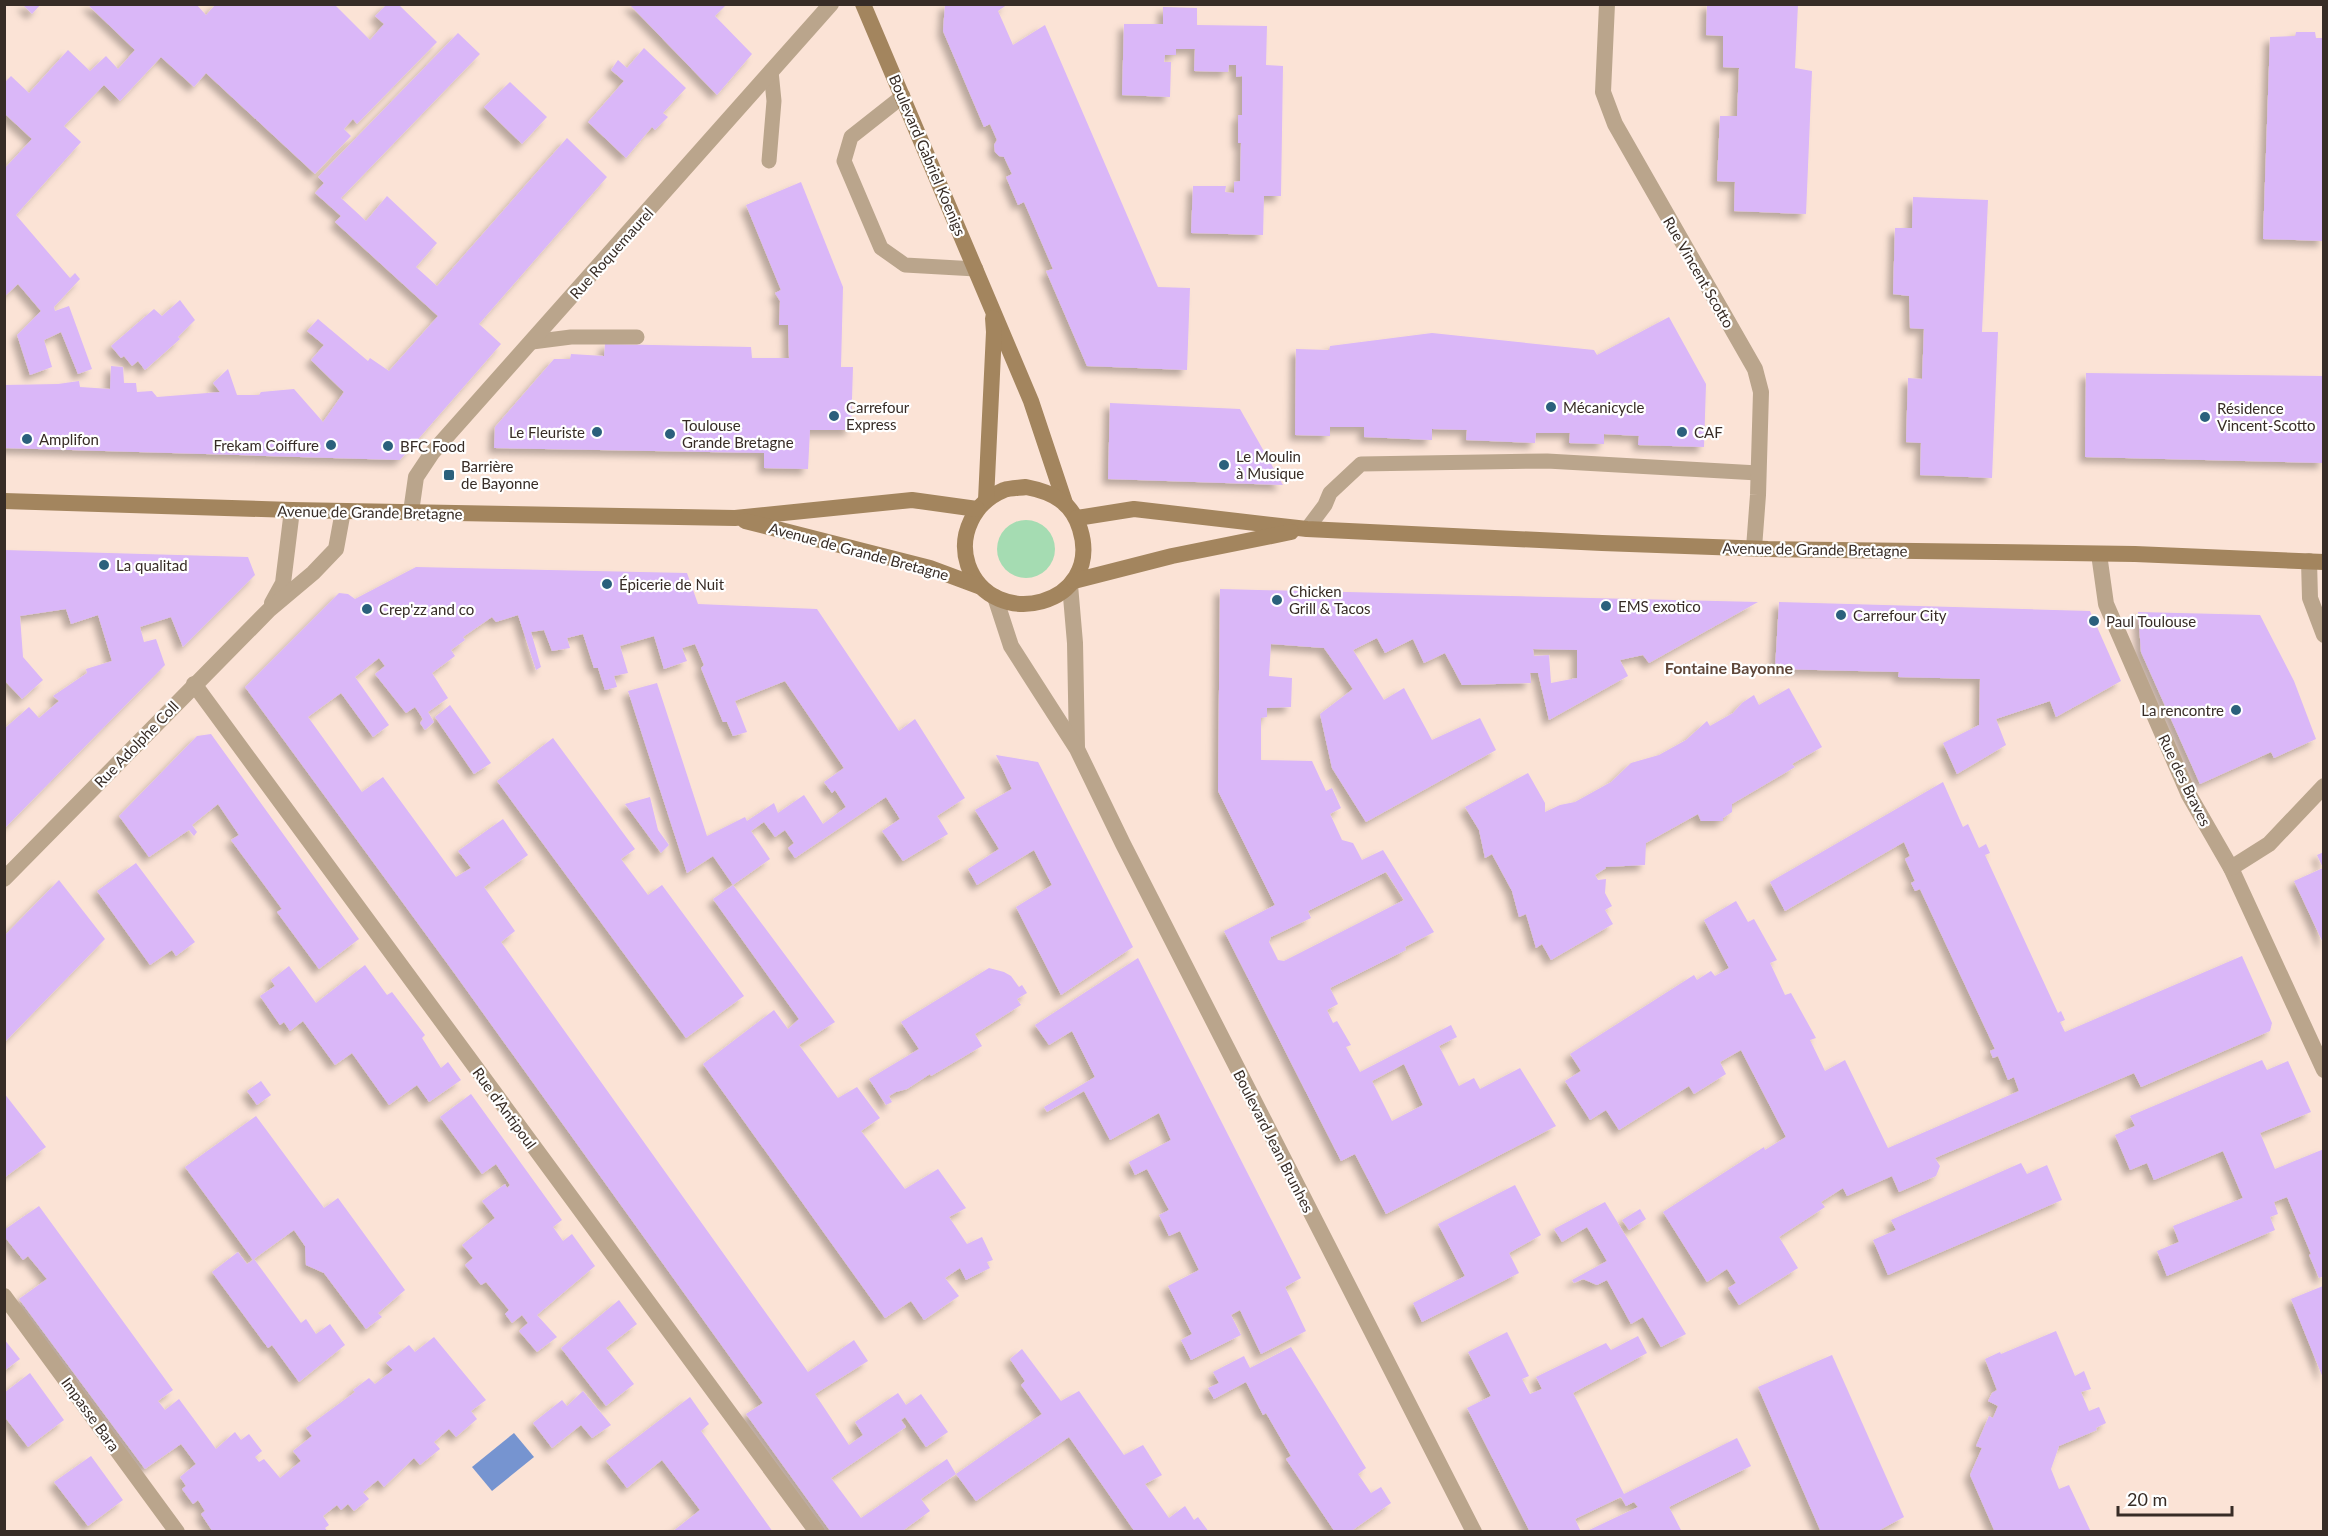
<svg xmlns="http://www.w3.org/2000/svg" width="2328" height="1536" viewBox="0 0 2328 1536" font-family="Lato,sans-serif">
  <defs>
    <filter id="shadow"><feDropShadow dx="-5.5" dy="5.5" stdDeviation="3" flood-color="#0004"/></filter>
  </defs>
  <rect width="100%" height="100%" fill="#fbe3d6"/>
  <!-- green -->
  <circle fill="#a5dcb2" cx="1026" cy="549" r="29"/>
  <!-- water -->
  <polygon fill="#7694d0" points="514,1433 534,1457 492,1491 472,1467"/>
  <!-- building -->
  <g fill="#dab7f8" fill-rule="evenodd" filter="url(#shadow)">
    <polygon points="22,4 41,4 32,14"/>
    <polygon points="87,4 196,4 206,15 216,4 334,4 370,40 384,24 375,16 387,4 398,4 437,42 357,124 353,119 344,129 351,136 315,174 206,73 194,87 161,57 120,101 104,85 64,126 81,142 16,215 70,278 75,273 80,279 54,307 55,311 69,306 92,369 78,374 61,332 44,340 52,367 30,375 17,335 41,311 18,284 4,297 4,169 32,139 4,113 4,83 11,76 29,93 68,50 90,71 106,56 118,69 135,50"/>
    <polygon points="629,4 727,4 715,16 752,54 717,95"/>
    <polygon points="945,4 1008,4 998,11 1013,45 1045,25 1158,287 1190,288 1187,370 1087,366 1046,271 1053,269 1024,202 1018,205 1006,177 1012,174 1004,157 999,156 995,152 994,145 997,140 990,124 984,127 943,31"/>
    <polygon points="1707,4 1798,4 1795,68 1812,71 1806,214 1734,211 1735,182 1717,181 1720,116 1737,116 1739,68 1723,67 1723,36 1706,35"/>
    <polygon points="1163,7 1197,8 1197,25 1267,26 1266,65 1283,66 1281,196 1264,196 1263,235 1191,233 1193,186 1226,186 1225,192 1234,193 1234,182 1240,181 1241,143 1238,143 1238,115 1242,115 1242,76 1236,77 1236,65 1229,65 1228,72 1194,71 1195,49 1176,49 1176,55 1165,55 1164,62 1171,62 1170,97 1122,95 1124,24 1163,24"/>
    <polygon points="2296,32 2315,32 2316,38 2324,38 2324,241 2263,239 2270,37 2295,36"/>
    <polygon points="458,33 480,54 341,198 366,221 387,196 437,243 416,267 437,286 567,138 607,177 479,324 501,344 400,460 4,448 4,385 58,384 79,381 80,387 110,389 111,366 123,367 124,383 136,383 137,392 152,391 157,397 220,392 213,383 228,369 237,395 259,395 261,392 294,389 323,422 344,392 311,360 324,345 307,331 318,319 368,361 370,358 389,371 438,316 335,222 341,216 315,193 324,183 318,177"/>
    <polygon points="644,48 686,88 663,113 668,117 655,130 652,127 626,158 588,122 624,81 611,70 618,60 627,68"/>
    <polygon points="510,82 547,117 522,144 484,107"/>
    <polygon points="801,182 843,287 841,367 853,367 851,430 810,430 808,469 764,468 764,453 494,448 495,427 554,359 570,359 571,354 604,356 605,344 751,347 752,358 789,358 788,325 779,325 780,301 775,293 781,290 746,205"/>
    <polygon points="1913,197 1988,200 1982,332 1998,332 1992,478 1920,475 1921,443 1906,442 1908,378 1922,379 1924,329 1910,328 1909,296 1893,294 1895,228 1912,228"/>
    <polygon points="180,300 195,320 178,337 180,339 145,370 138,361 132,366 124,356 121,358 111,346 154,309 162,316"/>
    <polygon points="1669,317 1706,384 1704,447 1638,445 1639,436 1604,434 1604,444 1569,443 1570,433 1536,433 1535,443 1466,440 1467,430 1432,429 1432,440 1364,437 1364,427 1330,427 1330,436 1295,435 1296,349 1329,350 1330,346 1432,333 1594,350 1597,355"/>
    <polygon points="2086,373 2324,376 2324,463 2085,457"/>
    <polygon points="1110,403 1240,409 1283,485 1108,479"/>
    <polygon points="4,550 248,557 255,575 183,647 171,617 140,627 144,642 156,639 165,665 4,829 4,729 29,707 39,718 59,701 53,696 87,673 86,669 112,661 98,615 71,624 66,609 20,616 23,657 43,680 22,699 4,680"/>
    <polygon points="416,567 687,573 698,604 817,609 899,731 915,719 965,798 937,816 948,834 903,861 882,831 900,819 886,797 795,858 788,848 794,843 785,830 775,837 764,822 751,831 770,859 733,885 713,856 687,873 628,691 657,683 707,836 745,817 747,821 774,803 778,813 804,795 823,824 846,807 835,790 832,793 824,782 844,768 785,681 735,701 747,732 733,736 727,722 723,722 701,668 704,665 695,644 682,648 687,661 664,669 654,636 620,646 628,673 614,676 617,687 605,690 598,668 594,668 583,634 567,638 570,648 552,651 544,630 531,632 541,667 536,670 518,615 496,622 492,617 463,637 465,640 451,650 455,656 432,673 448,698 428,712 434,722 425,730 420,723 423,719 415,707 406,713 375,674 385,666 379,658 355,677 389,725 373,737 341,693 308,717 362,792 383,777 456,877 471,868 458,851 503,819 528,855 484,887 515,931 501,942 808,1372 854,1340 868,1361 815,1394 849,1445 863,1435 855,1422 898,1393 906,1405 921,1394 948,1432 926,1447 905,1417 901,1420 906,1427 831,1478 861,1518 947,1459 956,1474 921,1499 930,1511 901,1532 831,1532 746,1414 763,1403 455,974 245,687 339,593 348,594 355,599"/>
    <path d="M1220 589 1758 602 1649 663 1643 655 1620 660 1628 676 1549 720 1538 673H1530L1531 683 1462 685 1445 653 1424 663 1413 639 1385 653 1377 638 1353 650 1384 700 1404 688 1432 740 1480 718 1496 750 1366 822 1332 768 1320 714 1353 689 1324 648 1271 644 1269 676 1292 678 1291 707 1267 708V717L1261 718V760L1312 761 1326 791 1332 788 1341 808 1330 814 1342 840 1353 843 1362 860 1383 850 1434 932 1405 947 1406 950 1330 988 1338 1004 1327 1010 1333 1023 1337 1021 1351 1045 1346 1047 1360 1072 1451 1025 1457 1037 1439 1046 1459 1086 1474 1078 1480 1089 1520 1068 1556 1126 1386 1214 1355 1154 1341 1161 1224 931 1275 905 1218 791ZM1533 649 1577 650V678L1551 683 1549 655 1534 656ZM1386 872 1404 900 1284 961 1278 960 1269 942 1271 937 1311 918 1308 911ZM1404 1064 1423 1105 1392 1121 1372 1081Z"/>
    <polygon points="1779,602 2090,611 2121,681 2056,717 2050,701 1996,719 2006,745 1957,774 1943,743 1979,725 1980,679 1898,677 1899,672 1775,669"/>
    <polygon points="2138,612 2260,615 2294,681 2316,739 2274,758 2271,752 2200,784 2141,652"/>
    <polygon points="1789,688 1822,747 1792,764 1795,767 1732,804 1732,812 1723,818 1723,821 1701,821 1698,814 1646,843 1645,865 1605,867 1606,868 1595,875 1598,880 1606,879 1605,893 1612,906 1605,910 1613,924 1551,960 1542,944 1536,948 1526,914 1519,917 1512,891 1492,854 1485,858 1479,830 1465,807 1528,773 1545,803 1545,812 1560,805 1575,802 1611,782 1631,763 1659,755 1686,740 1707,721 1710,726 1733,713 1742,703 1754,695 1759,705"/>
    <polygon points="450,705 491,763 474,774 435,717"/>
    <polygon points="211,734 359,939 319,969 277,912 282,909 231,840 239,835 218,804 192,825 197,832 194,836 189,830 149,857 119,816 197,736"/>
    <polygon points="553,738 635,849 621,859 648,895 662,885 744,996 686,1038 497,781"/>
    <polygon points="996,755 1038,762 1133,947 1061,995 1016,907 1052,885 1034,850 977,885 968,869 999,849 975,810 1012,789"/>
    <polygon points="1943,782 1963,827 1968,824 1979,848 1986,844 1990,853 1985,855 2058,1013 2061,1011 2065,1020 2060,1022 2065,1032 2242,956 2272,1023 2270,1031 2141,1087 2134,1073 1935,1158 1940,1166 1936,1176 1899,1192 1892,1176 1847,1196 1843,1188 1821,1202 1825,1207 1779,1237 1798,1268 1739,1305 1728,1288 1736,1283 1727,1269 1707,1282 1663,1212 1764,1147 1765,1150 1786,1137 1741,1050 1720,1062 1726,1074 1694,1094 1689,1086 1619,1130 1606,1110 1590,1120 1565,1081 1581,1071 1570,1054 1694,975 1697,980 1711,971 1715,976 1729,968 1704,920 1736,901 1748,922 1754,919 1777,960 1770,963 1785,995 1791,993 1816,1038 1810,1040 1825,1071 1845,1060 1888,1148 2019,1091 2014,1077 2008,1080 1998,1056 1993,1058 1990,1051 1995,1049 1920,889 1915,891 1911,883 1915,881 1905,859 1910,856 1904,842 1785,911 1770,882"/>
    <polygon points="650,797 658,830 669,845 661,853 625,804"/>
    <polygon points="2324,852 2324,945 2294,881 2323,868 2317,855"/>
    <polygon points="136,863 195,942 176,956 172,950 150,965 97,891"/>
    <polygon points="59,880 105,939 4,1043 4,936"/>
    <polygon points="733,885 835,1022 799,1045 838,1098 857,1087 880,1118 861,1131 905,1189 938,1169 966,1208 949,1217 967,1244 982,1237 993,1260 987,1262 990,1268 966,1280 960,1268 945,1278 959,1296 924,1320 911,1301 885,1318 703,1064 774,1010 788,1029 799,1019 713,899"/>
    <polygon points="1138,958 1301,1278 1285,1287 1306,1331 1261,1354 1240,1310 1231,1315 1241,1335 1191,1360 1181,1340 1192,1334 1168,1286 1199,1270 1180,1231 1169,1236 1159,1215 1169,1210 1147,1169 1135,1175 1129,1162 1171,1140 1159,1113 1110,1140 1084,1091 1047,1112 1044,1107 1095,1077 1072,1031 1049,1045 1035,1025"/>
    <polygon points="365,965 387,995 392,992 425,1035 422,1038 441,1068 448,1062 461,1080 429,1102 417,1085 389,1105 352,1053 335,1065 303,1021 290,1031 284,1022 280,1025 260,996 275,986 271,980 289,966 316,1003"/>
    <polygon points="989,968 1004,972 1011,976 1019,987 1022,985 1027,993 1017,999 1021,1005 975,1034 982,1046 931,1076 930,1074 907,1089 896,1092 889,1096 892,1102 886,1105 869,1079 919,1049 901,1022"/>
    <polygon points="2262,1060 2267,1070 2288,1061 2311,1112 2260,1133 2275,1169 2324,1149 2324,1276 2319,1278 2309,1255 2311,1254 2287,1197 2274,1202 2278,1214 2270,1217 2275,1230 2167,1276 2157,1251 2179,1242 2173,1226 2243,1198 2223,1151 2154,1180 2147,1163 2130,1170 2115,1135 2135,1126 2130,1116"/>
    <polygon points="261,1081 271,1095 257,1105 247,1091"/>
    <polygon points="4,1093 46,1147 4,1178"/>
    <polygon points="471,1094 562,1220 553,1227 563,1241 572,1234 595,1266 537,1315 557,1337 537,1352 519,1331 528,1323 522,1315 512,1323 505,1314 509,1310 486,1282 481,1285 465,1265 473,1258 462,1245 495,1218 482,1201 505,1184 507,1188 510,1185 496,1164 482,1174 440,1117"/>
    <polygon points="256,1116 324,1208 338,1198 405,1290 378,1313 382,1317 366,1329 324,1273 306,1265 305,1246 294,1230 254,1259 301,1323 306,1319 316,1334 330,1324 345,1345 299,1382 272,1345 268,1348 212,1272 238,1252 247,1264 253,1260 185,1167"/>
    <polygon points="2021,1163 2027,1174 2047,1165 2062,1200 1888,1275 1873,1240 1896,1230 1891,1220"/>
    <polygon points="1515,1185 1541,1235 1509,1253 1519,1273 1422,1322 1413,1303 1465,1276 1438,1224"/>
    <polygon points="1605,1202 1686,1334 1661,1347 1643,1317 1631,1324 1607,1280 1597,1285 1583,1279 1574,1283 1572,1280 1607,1261 1587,1227 1562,1242 1554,1229"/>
    <polygon points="39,1206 173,1390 158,1401 165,1410 179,1399 216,1449 235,1432 241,1440 249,1434 262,1451 255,1457 259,1462 264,1459 280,1478 301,1461 293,1451 312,1436 306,1428 355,1392 353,1390 369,1378 375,1384 393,1370 386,1363 409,1345 415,1352 434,1337 486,1400 471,1411 477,1419 456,1437 449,1429 434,1442 440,1449 420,1465 414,1458 384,1487 378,1480 363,1492 369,1499 354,1511 348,1504 341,1510 337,1505 323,1516 329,1525 325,1528 328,1532 213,1532 201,1514 205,1511 198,1500 193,1504 182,1489 186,1486 180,1477 196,1464 181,1444 145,1469 19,1299 47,1279 28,1256 23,1260 4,1236 4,1230"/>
    <polygon points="1640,1209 1646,1219 1629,1230 1622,1220"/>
    <polygon points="2323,1286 2323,1378 2291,1299"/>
    <polygon points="619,1300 637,1324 606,1348 634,1384 606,1406 561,1348"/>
    <polygon points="2056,1331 2075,1376 2084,1371 2091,1389 2081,1392 2089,1411 2099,1407 2106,1423 2096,1428 2097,1430 2059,1446 2051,1469 2059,1489 2069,1485 2091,1532 2014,1532 2013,1530 1995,1532 1970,1475 1982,1448 1976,1446 1989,1416 1993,1418 1998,1406 1988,1401 1992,1393 1997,1390 1985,1359 2000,1352 2001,1354"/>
    <polygon points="1507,1332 1529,1376 1522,1379 1530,1394 1542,1389 1536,1377 1606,1343 1611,1350 1638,1336 1647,1353 1573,1393 1624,1494 1737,1438 1751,1466 1669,1507 1682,1532 1585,1532 1638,1507 1634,1502 1626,1506 1621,1497 1575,1519 1581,1532 1530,1532 1467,1408 1491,1396 1468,1352"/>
    <polygon points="4,1339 20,1359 4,1371"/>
    <polygon points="1291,1347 1366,1468 1358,1474 1371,1493 1381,1487 1391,1503 1350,1532 1335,1532 1286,1459 1291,1456 1266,1413 1263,1415 1246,1382 1214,1399 1208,1388 1219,1383 1213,1372 1244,1356 1250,1368"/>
    <polygon points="1022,1349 1061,1401 1079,1391 1124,1455 1143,1445 1162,1475 1145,1484 1169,1518 1185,1506 1194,1520 1198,1517 1209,1532 1135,1532 1069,1437 976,1501 956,1474 1042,1414 1021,1385 1025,1381 1010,1359"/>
    <polygon points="1832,1355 1904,1517 1876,1532 1821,1532 1758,1387"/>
    <polygon points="30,1373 64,1420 28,1447 4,1416 4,1393"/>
    <polygon points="583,1391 611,1425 592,1438 581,1425 552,1448 533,1423 562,1400 567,1406"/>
    <polygon points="690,1397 709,1424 701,1431 773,1532 672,1532 700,1510 662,1460 627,1488 606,1461"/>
    <polygon points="91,1456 123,1500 88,1526 54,1482"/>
  </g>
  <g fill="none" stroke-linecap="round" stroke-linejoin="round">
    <!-- service -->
    <g stroke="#baa58c" stroke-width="15">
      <polyline points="903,96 851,137 844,161 881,248 905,265 976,269"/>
      <polyline points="769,161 774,101 771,71"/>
      <polyline points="532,342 571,337 637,337"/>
      <polyline points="1307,529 1325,505 1330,493 1361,464 1547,461 1758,473"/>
    </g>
    <!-- minor -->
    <g stroke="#baa58c" stroke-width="16">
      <polyline points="1607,4 1603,92 1615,124 1755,369 1761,392 1758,495 1754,548"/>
      <polyline points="411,512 416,477 432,453 831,4"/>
      <polyline points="2099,554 2106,604 2152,710 2189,795 2231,868 2324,1070"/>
      <polyline points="2309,561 2310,598 2324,635"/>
      <polyline points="1070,585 1075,643 1077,748"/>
      <polyline points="995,597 1011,646 1077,749 1123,844 1474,1532"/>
      <polyline points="272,603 283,583 292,510"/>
      <polyline points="194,684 817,1532"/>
      <polyline points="2231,868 2269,844 2324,786"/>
      <polyline points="4,879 269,610 313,573 336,549 343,511"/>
      <polyline points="4,1296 177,1532"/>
    </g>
    <!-- secondary -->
    <g stroke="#a3855e" stroke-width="16">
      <polyline points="863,4 1031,401 1065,503"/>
      <path d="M1026 487C1052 492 1072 502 1080 529 1104 606 992 633 968 565 958 535 974 502 1004 490 1010 488 1019 488 1026 487Z"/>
      <polyline points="986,500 994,332 993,318"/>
      <polyline points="4,501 292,510 735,518 912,500 977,509"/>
      <polyline points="1077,518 1134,509 1307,529 1602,543 1768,549 2135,554 2324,562"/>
      <polyline points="745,521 930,568 981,587"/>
      <polyline points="1074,581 1172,556 1291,532"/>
    </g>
  </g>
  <!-- markers -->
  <g fill="#2b607c" stroke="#fff" stroke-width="2">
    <circle cx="1551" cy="407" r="6"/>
    <circle cx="834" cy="416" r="6"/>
    <circle cx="2205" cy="417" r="6"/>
    <circle cx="597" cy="432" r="6"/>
    <circle cx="1682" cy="432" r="6"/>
    <circle cx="670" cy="434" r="6"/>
    <circle cx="27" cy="439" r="6"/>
    <circle cx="331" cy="445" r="6"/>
    <circle cx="388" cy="446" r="6"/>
    <circle cx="1224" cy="465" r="6"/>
    <rect x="443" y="469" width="12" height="12" rx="3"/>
    <circle cx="104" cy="565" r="6"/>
    <circle cx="607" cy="584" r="6"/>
    <circle cx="1277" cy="600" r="6"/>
    <circle cx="1606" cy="606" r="6"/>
    <circle cx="367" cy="609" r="6"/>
    <circle cx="1841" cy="615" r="6"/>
    <circle cx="2094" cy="621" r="6"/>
    <circle cx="2236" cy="710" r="6"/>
  </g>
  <g text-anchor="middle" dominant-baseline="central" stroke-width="4.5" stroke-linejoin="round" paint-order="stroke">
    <!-- street labels -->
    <g font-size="15" fill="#372c26" stroke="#fff">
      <text transform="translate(928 155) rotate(67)">Boulevard Gabriel Koenigs</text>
      <text transform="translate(611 253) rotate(-48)">Rue Roquemaurel</text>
      <text transform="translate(1699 272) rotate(60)">Rue Vincent Scotto</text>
      <text transform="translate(370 512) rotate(1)">Avenue de Grande Bretagne</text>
      <text transform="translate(1815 549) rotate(1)">Avenue de Grande Bretagne</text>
      <text transform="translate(859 551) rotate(15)">Avenue de Grande Bretagne</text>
      <text transform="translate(136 744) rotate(-46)">Rue Adolphe Coll</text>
      <text transform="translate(2185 780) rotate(64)">Rue des Braves</text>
      <text transform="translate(505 1108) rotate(54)">Rue d'Antipoul</text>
      <text transform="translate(1274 1141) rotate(63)">Boulevard Jean Brunhes</text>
      <text transform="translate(91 1414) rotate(54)">Impasse Bara</text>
    </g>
    <!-- poi labels -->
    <g font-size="15" fill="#372c26" stroke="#fff" text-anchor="start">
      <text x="846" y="407">Carrefour<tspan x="846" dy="17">Express</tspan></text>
      <text x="1563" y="407">Mécanicycle</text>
      <text x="2217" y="408">Résidence<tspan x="2217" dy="17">Vincent-Scotto</tspan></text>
      <text x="682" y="425">Toulouse<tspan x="682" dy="17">Grande Bretagne</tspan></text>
      <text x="585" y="432" text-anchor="end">Le Fleuriste</text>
      <text x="1694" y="432">CAF</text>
      <text x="39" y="439">Amplifon</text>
      <text x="319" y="445" text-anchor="end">Frekam Coiffure</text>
      <text x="400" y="446">BFC Food</text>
      <text x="1236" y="456">Le Moulin<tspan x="1236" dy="17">à Musique</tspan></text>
      <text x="461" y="466">Barrière<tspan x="461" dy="17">de Bayonne</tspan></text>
      <text x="116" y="565">La qualitad</text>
      <text x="619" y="584">Épicerie de Nuit</text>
      <text x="1289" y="591">Chicken<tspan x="1289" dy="17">Grill &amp; Tacos</tspan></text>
      <text x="1618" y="606">EMS exotico</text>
      <text x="379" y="609">Crep'zz and co</text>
      <text x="1853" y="615">Carrefour City</text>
      <text x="2106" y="621">Paul Toulouse</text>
      <text x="2224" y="710" text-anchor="end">La rencontre</text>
    </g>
    <!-- neighbourhood labels -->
    <g font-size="16" font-weight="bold" fill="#60483b" stroke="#fff">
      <text x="1729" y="667">Fontaine Bayonne</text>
    </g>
  </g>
  <!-- border -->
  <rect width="2328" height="1536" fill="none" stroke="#372c26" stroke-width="12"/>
  <!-- scale -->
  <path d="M2118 1506v9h114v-9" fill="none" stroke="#372c26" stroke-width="3"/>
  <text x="2127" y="1506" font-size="18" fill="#372c26" stroke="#ffffff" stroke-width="4.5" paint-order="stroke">20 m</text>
</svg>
